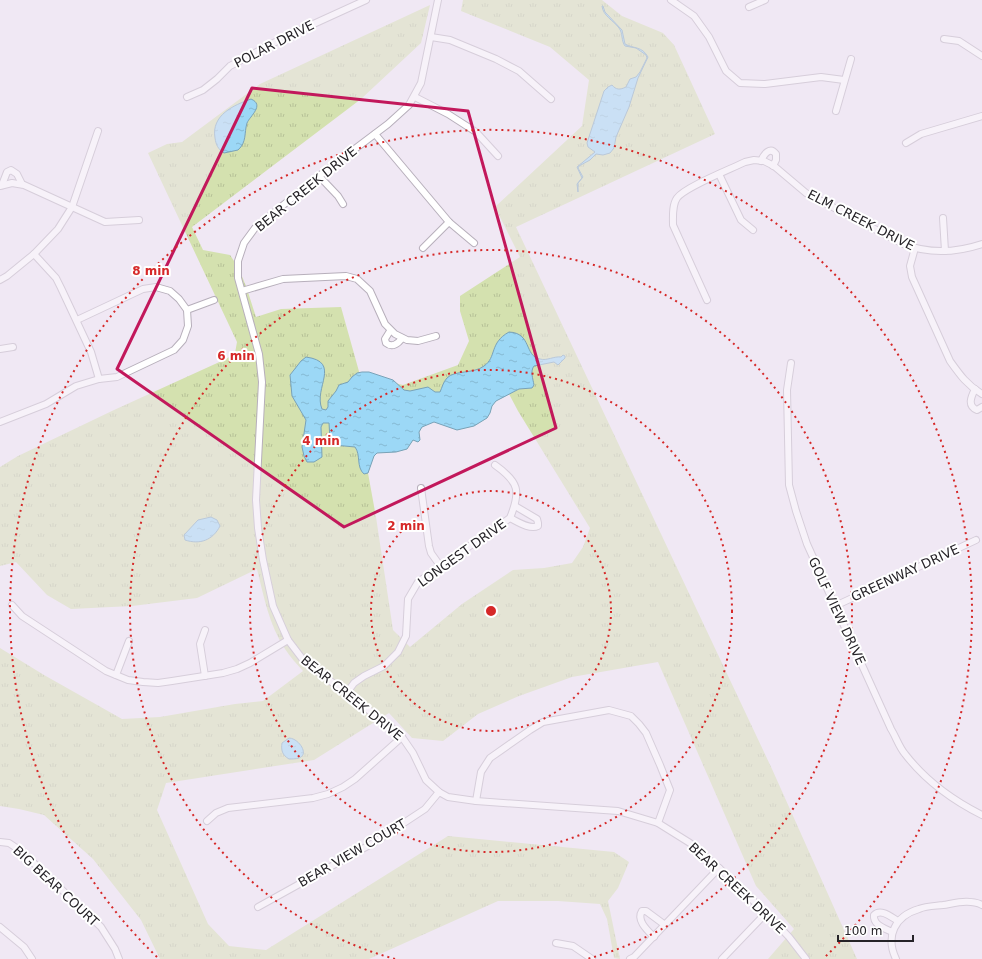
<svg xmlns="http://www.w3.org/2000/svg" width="982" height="959" viewBox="0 0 982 959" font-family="'DejaVu Sans',sans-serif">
  <defs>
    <pattern id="grass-tufts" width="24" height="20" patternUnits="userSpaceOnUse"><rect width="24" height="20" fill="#d4e1af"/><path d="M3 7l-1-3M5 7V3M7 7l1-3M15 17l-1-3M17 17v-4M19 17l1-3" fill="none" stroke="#b6c197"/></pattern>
    <pattern id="water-ripples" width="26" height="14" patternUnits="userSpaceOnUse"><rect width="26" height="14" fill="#9cd8f6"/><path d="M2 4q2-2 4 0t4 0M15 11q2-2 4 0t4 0" fill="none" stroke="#86b9d3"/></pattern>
  </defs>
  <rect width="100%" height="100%" fill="#f0e8f4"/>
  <!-- grass -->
  <path fill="url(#grass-tufts)" fill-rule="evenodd" d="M463 0H602L622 16 663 33 674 45 715 134 516 227 772 769 857 959H768L794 929 756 886 658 662 572 677 519 696 478 714 443 741 412 738 389 713 314 760 166 783 157 810 208 924 229 946 266 950 448 836 614 852 629 862 618 888 608 901 620 959 614 958 607 919 600 904 558 901H498L369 959H160L141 920 93 859 44 815 19 809 0 806V648L44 675 122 719 160 717 235 704 263 701 303 671C297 664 290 657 285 649 269 625 264 597 257 569L197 598 132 606 71 609 47 595 16 562 0 566V467L18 456 114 410 226 359 235 353 237 342 148 153 167 144 182 142 260 84 430 5 421 43 361 99 192 227 203 250 230 255C244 274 249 296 256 317L281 309 341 307 360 375 403 385 458 365 469 341 460 311V296L520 257 495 207 582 126 589 80 550 47 461 11ZM509 394 518 411 590 528 583 547 572 563 544 568 513 570 462 604 410 647 393 630 376 517 368 473 374 456 377 453 396 452 407 449 413 440 418 442 420 440 419 432 422 427 435 421 457 430 474 426 487 418 490 413 492 406 496 401Z"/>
  <!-- water -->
  <g fill="url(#water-ripples)" stroke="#79a2b8">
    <path d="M602 6H603L605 12 622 30 625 44C634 49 642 46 648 57L638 78 629 107 616 137 614 148 610 153 603 155 596 154 590 160 579 166 578 168 583 177 578 183V192L577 184 582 178 577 167 595 152 588 147 587 143 604 91 608 87 612 85C616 90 620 90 626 87L630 79 636 77 640 72 647 58 646 55 636 48 625 46C621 41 623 33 619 28 613 20 603 16 602 6Z"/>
    <path d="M251 99C265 105 250 116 247 123 244 133 247 142 238 150L224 153C218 149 216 145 215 138 211 115 234 105 251 99Z"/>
    <path d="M509 332C532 333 524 356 540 359 547 361 554 356 561 357L563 355 565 356V358L558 365 554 362 534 366C530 371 533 379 534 385L532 388 519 389 496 401 492 406 490 413 487 418 474 426 457 430 434 422 422 427 419 432 420 440 418 442 413 440 407 449 396 452 377 453 374 456 368 473 364 474C356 467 361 455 355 447L334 445 330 440 329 423H323L321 427 322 457 314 462H307L304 456 302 447 306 420 292 396 290 375 301 361 306 357C342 362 313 388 322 409L326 410 328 407V401L336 391 339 385 348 382 352 377 357 373 362 372H369L393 380 404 390 410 391 428 387 435 392H440C442 388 443 382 447 378 454 370 474 374 484 366 497 357 489 343 509 332Z"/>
    <path d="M211 517 217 520 220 526C213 540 200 545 185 540L184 535 198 520Z"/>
    <path d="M289 738C298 738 310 754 299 758 296 759 291 759 289 759 282 755 281 750 282 743Z"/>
  </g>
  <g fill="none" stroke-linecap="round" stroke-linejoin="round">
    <!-- minor casing -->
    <g stroke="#b7afbb" stroke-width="8">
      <g id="minor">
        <polyline points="438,0 421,83 409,105 388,124 319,176 255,228 244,243 238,261 238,278 259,354 262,382 256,500 258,528 263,560 273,606 288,640 304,661 391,727 402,737 413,753 426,780 439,792 448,797 476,801 618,811 658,823 690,843 719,868 766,913 789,937 806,959"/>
        <polyline points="671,0 694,16 709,37 726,71 740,83 765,84 821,77 844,80"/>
        <polyline points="749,7 765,0"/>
        <polyline points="431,37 450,40 496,59 519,71 551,99"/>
        <polyline points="944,39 959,41 982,56"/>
        <polyline points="187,97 203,90 217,79 230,66 285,37 366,0"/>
        <polyline points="415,97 448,114 476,132 498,156"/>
        <polyline points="836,111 851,59"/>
        <polyline points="375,134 449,222 474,243"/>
        <polyline points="906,143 921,134 982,116"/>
        <path d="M761 161C764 154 770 146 776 154V160L773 166"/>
        <polyline points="719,174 741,220 753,230"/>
        <polyline points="319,176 338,196 343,204"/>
        <polyline points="2,185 7,172 11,170 17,174 22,184"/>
        <polyline points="0,186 12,183 24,185 105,222 139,220"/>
        <polyline points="943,218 945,251"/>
        <polyline points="423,248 449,222"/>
        <path d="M915 248 910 266 912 277 950 361C960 375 967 385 982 394"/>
        <polyline points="34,254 56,278 61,288 91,352 99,379"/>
        <polyline points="0,280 7,276 34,254 58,229 72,207 98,131"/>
        <polyline points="242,291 283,279 346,276 357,279 370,291 385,324 395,334 407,340 418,341 436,336"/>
        <path d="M707 300 673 225C673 217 672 205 677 198 685 187 731 169 745 162L754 160 764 161 774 166 806 193 903 244C929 254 955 253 982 244"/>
        <polyline points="187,310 214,300"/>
        <path d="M390 331 385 339 386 343C392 348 398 344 402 338"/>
        <polyline points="0,349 13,347"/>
        <path d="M791 363 787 390 789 485 796 511 807 544 891 729C896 737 899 747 905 754 925 780 952 800 982 815"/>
        <path d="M975 389C971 397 967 406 977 410L982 407"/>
        <polyline points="0,422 46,404 76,386 99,379 117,377 174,350 183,340 188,326 187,310 179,299 170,291 156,287 143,289 77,320"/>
        <polyline points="421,488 429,546 431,553 441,567"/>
        <path d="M510 518C518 522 530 530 538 526V523L537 519 515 506"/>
        <polyline points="12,605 22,616 106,671 128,680 143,682 158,683 172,681 223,673 237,669 250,663 288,640"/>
        <polyline points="835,606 976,540"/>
        <polyline points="205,630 200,644 205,676"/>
        <polyline points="116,675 129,641"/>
        <path d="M346 694 354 683 364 676 384 666 398 652 406 636 408 599 418 582 510 518C521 491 519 482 495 465"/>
        <polyline points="476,801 481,772 490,758 530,730 543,722 609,710 631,716 639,724 646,733 660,765 670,790 658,823"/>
        <polyline points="207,821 216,813 228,808 313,798 328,794 343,787 355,779 402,737"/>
        <polyline points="0,842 9,843 21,851 101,927 115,949 119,959"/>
        <polyline points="258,907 375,842 425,809 439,792"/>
        <polyline points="0,927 24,947 32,959"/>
        <path d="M892 932C884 928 873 925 874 915 881 908 891 917 898 921"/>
        <path d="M654 937C647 930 636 920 642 911H646L665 925"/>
        <polyline points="556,943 573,946 592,959"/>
        <polyline points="630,959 634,957 719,868"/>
        <polyline points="722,959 766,913"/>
        <path d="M896 959C885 936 895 916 919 909 926 906 935 906 943 905 956 903 970 899 982 905"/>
      </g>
    </g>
    <!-- minor -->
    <use href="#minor" stroke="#fff" stroke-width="6"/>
  </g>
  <!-- marked area -->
  <path d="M0 0H982V959H0ZM252 88 468 111 556 428 344 527 117 369Z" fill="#f0e8f4" fill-opacity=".55" fill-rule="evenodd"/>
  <path fill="none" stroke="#c2185b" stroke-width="3" stroke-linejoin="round" d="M252 88 468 111 556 428 344 527 117 369Z"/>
  <!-- distance rings -->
  <g fill="none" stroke="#d62828" stroke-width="2" stroke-dasharray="2 4">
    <circle cx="491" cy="611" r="120"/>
    <circle cx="491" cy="611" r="241"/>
    <path d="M395 959A361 361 0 1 1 587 959"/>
    <path d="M157 957A481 481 0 1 1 825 957"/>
  </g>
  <g text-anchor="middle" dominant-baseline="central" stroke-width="4" stroke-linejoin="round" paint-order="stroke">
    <!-- street labels -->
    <g font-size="13" fill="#262328" stroke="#fff">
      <text transform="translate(274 44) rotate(-27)">POLAR DRIVE</text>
      <text transform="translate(306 189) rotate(-39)">BEAR CREEK DRIVE</text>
      <text transform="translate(861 220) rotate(27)">ELM CREEK DRIVE</text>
      <text transform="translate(462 553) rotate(-36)">LONGEST DRIVE</text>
      <text transform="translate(905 573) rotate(-25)">GREENWAY DRIVE</text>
      <text transform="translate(837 611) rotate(65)">GOLF VIEW DRIVE</text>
      <text transform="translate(352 698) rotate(39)">BEAR CREEK DRIVE</text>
      <text transform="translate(352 853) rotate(-30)">BEAR VIEW COURT</text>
      <text transform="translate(56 886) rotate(43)">BIG BEAR COURT</text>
      <text transform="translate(737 888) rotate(43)">BEAR CREEK DRIVE</text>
    </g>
  </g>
  <circle cx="491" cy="611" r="6" fill="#d62828" stroke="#fff" stroke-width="2"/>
  <g font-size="12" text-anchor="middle" font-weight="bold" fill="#d62828" stroke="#fff" stroke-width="4" stroke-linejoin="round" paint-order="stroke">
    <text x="151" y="275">8 min</text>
    <text x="236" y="360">6 min</text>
    <text x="321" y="445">4 min</text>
    <text x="406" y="530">2 min</text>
  </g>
  <!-- scale -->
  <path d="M838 935v6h75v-6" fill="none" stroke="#262328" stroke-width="2"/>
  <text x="844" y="935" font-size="12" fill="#262328" stroke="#ffffff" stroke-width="3" paint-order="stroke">100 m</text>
</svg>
